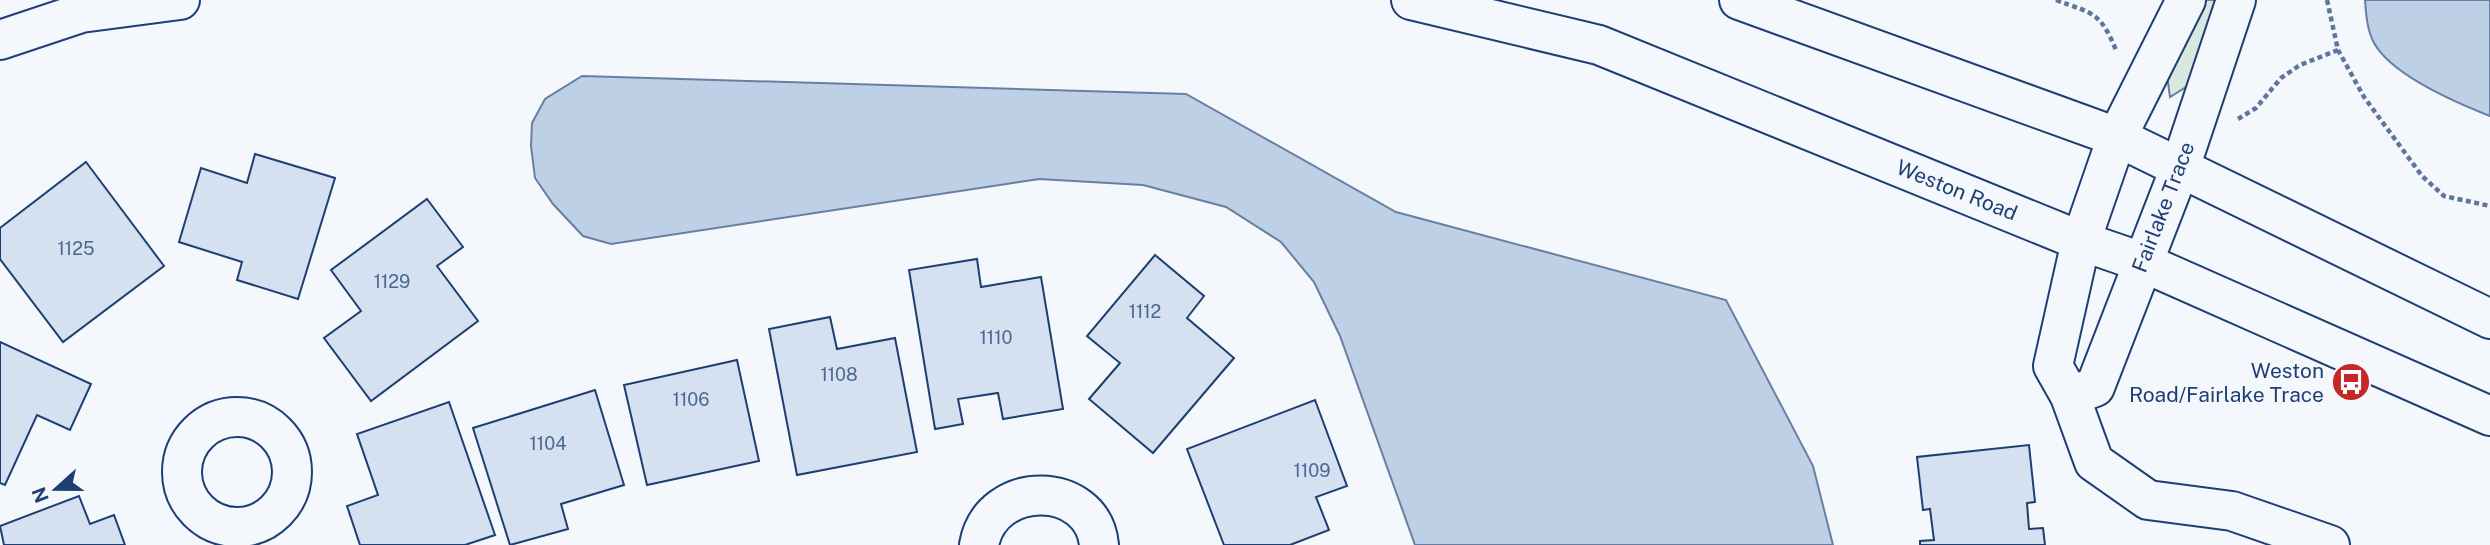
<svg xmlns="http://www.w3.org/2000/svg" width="2490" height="545" viewBox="0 0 2490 545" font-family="'Public Sans',sans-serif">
  <rect width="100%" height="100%" fill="#f4f7fb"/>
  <!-- green -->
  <polygon fill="#d7e8df" stroke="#687fa3" stroke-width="2" points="2186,0 2236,0 2213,70 2170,97 2163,47"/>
  <!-- water -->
  <g fill="#bed0e5" stroke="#687fa3" stroke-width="2">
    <path d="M2365 0H2490V116C2457 103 2392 75 2374 43 2367 30 2366 14 2365 0Z"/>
    <polygon points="582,76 1186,94 1396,212 1726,300 1813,466 1833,545 1415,545 1340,336 1314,282 1281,242 1226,207 1143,185 1039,179 611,244 583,236 553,204 535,178 531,146 532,123 545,99"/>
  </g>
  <!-- building -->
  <g fill="#d5e0f0" stroke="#1d3f73" stroke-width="2">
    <polygon points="255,154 335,178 298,299 237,280 242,262 179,242 201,168 247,183"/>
    <polygon points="86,162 164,266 63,342 0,259 0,228"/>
    <polygon points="427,199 463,247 437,266 478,321 371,401 324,338 361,311 331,270"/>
    <polygon points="1155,255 1204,296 1187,318 1234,358 1153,453 1089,399 1120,363 1087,336"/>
    <polygon points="977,259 981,287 1041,277 1063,409 1003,419 998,393 958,399 963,424 935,429 909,270"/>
    <polygon points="830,317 837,349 895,338 917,452 797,475 769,329"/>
    <polygon points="0,342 91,384 70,430 37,415 5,485 0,483"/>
    <polygon points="737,360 759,461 647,485 624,385"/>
    <polygon points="595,390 624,485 561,504 568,529 510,545 473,428"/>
    <polygon points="1315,400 1347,486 1316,497 1329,530 1290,545 1224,545 1187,449"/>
    <polygon points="449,402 495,535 465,545 360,545 347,506 378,495 357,434"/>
    <polygon points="2029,445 2035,502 2027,503 2029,529 2043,528 2045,545 1920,545 1920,541 1934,540 1930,509 1923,510 1917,457"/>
    <polygon points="79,496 90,524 114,515 125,545 4,545 0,526"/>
  </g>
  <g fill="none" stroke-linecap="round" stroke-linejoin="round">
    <!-- minor casing -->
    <g stroke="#1d3f73" stroke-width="42">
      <g id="minor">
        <polyline points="2186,0 2117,137 2081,241 2053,366 2070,396 2094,462 2148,500 2232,511 2330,545"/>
        <polyline points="2070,396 2095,387 2180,168 2236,0"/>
        <circle cx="237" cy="472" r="55"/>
        <path d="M979 545C991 478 1093 480 1099 545"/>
      </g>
    </g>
    <!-- major casing -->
    <g stroke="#1d3f73" stroke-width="42">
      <g id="major">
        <polyline points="1411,0 1599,45 2081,241 2142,262 2490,416"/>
        <polyline points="1739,0 2117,137 2490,319"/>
        <polyline points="0,40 81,13 180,0"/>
      </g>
    </g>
    <!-- path -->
    <g stroke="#5e769c" stroke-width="4.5" stroke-dasharray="5 3.5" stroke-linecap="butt">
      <path d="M2056 0C2094 14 2100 12 2116 50"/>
      <polyline points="2327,0 2338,50 2364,97 2422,176 2444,196 2490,206"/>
      <polyline points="2238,119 2256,108 2281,78 2300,65 2338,50"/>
    </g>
    <!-- minor -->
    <use href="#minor" stroke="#f4f7fb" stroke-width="38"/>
    <!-- major -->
    <use href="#major" stroke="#f4f7fb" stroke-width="38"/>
  </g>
  <!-- icons -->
  <defs>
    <g id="bus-disc" transform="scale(2.0125)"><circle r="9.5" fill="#c62828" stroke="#f4f7fb"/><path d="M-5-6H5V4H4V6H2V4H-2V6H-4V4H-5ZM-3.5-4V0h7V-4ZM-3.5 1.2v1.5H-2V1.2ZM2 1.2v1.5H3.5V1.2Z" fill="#fff"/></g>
  </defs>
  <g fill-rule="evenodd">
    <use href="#bus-disc" x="2351" y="382"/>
  </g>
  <g text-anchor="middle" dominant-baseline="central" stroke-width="5" stroke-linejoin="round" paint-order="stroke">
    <!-- number labels -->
    <g font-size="18" fill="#4b6792">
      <text x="76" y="248">1125</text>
      <text x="392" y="281">1129</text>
      <text x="1145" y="311">1112</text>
      <text x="996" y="337">1110</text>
      <text x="839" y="374">1108</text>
      <text x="691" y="399">1106</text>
      <text x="548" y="443">1104</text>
      <text x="1312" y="470">1109</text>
    </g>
    <!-- street labels -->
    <g font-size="21" fill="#1d3f73" stroke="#f4f7fb">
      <text transform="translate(1957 190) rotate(22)">Weston Road</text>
      <text transform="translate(2163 207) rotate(-69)">Fairlake Trace</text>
    </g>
    <!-- poi labels -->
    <g font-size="21" fill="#1d3f73" stroke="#f4f7fb" text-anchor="end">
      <text x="2324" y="370">Weston<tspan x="2324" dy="24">Road/Fairlake Trace</tspan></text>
    </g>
  </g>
  <!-- north arrow -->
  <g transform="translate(56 489) rotate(249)" stroke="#f4f7fb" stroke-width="5" paint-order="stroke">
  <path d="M0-5L12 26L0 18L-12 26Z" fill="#1d3f73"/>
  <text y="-10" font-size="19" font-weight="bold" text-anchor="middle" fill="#1d3f73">N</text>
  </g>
</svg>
